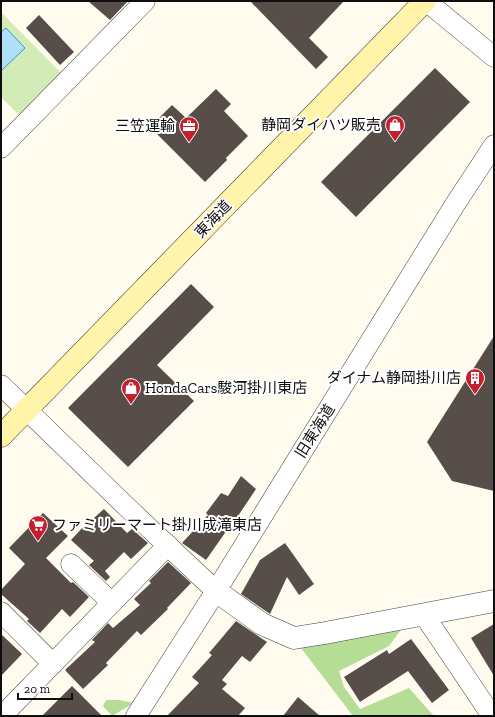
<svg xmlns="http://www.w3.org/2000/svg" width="495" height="717" viewBox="0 0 495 717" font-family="'Zilla Slab','Noto Sans JP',serif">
  <rect width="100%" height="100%" fill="#fffbee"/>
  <!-- green -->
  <polygon fill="#d3ebb6" points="3,14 63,75 22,118 1,97 1,16"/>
  <!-- forest -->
  <g fill="#b6dd95">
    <polygon points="403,627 389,646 339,671 344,687 360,709 409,688 432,714 436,716 353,716 301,648 345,629"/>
    <polygon points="106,700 119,700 134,703 112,716 103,706"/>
  </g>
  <!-- water -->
  <polygon fill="#b1dff9" stroke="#3497d3" points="6,28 25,48 1,71 1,32"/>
  <!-- building -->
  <g fill="#574e4a">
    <polygon points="88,1 128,1 110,20"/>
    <polygon points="250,1 344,1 309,38 328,57 316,69"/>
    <polygon points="39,15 74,52 60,65 26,28"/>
    <polygon points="435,68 470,102 356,217 321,182"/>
    <polygon points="216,89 231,104 224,111 248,136 226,158 227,160 205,182 150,127 172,105 186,118"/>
    <polygon points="191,284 214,307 157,365 194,401 128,467 68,408"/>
    <polygon points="494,336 494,491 452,481 427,442"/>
    <polygon points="241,476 256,489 228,531 227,530 206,560 182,543 208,515 206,513 221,493 228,496"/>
    <polygon points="104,509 127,533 132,529 148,543 131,559 124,552 105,571 110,577 106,581 89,565 94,561 71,540 84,526 85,526"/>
    <polygon points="43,513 68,536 46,558 71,583 73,582 89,597 70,617 62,609 40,633 27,621 29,619 1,594 1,590 25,564 9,548"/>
    <polygon points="285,543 314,584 299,595 287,577 270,614 241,594 260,560"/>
    <polygon points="168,562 191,583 167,608 168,609 141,635 137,631 106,663 108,665 83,689 65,670 95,642 92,640 108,623 113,628 140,605 134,599 151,583 149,581"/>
    <polygon points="236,621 267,642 250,662 242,656 222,680 227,684 222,689 245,708 238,716 167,716 199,683 192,677 212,655 209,653"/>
    <polygon points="494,624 494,676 471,638"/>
    <polygon points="1,634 22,654 1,676"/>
    <polygon points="411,639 449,690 432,703 408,671 360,702 344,677 387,650 389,654"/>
    <polygon points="72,686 102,716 42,716"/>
    <polygon points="298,697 320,716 283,716"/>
  </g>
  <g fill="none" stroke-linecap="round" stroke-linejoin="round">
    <!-- minor casing -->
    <g stroke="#414141" stroke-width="21">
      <g id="minor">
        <polyline points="426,1 494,57"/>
        <polyline points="1,148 145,1"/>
        <polyline points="1,385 131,511 216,591"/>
        <polyline points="71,564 112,603"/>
        <polyline points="1,612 53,664"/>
        <polyline points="424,615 492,716"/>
        <polyline points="2,716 168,545"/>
        <polyline points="136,716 216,591 454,206 494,145"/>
      </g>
    </g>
    <!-- tertiary casing -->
    <g stroke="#414141" stroke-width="23">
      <polyline id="tertiary" points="216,591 262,624 294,638 325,633 494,601"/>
    </g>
    <!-- secondary casing -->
    <g stroke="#303030" stroke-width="23">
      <polyline id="secondary" points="1,436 425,1"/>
    </g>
    <!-- minor -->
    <use href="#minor" stroke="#fff" stroke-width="20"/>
    <!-- tertiary -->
    <use href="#tertiary" stroke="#fff" stroke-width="22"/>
    <!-- secondary -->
    <use href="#secondary" stroke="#fff4a9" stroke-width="22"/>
  </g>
  <!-- icons -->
  <defs>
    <g id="shop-pin" transform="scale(1)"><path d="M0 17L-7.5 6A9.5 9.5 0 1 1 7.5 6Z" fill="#c41f2a" stroke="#fff"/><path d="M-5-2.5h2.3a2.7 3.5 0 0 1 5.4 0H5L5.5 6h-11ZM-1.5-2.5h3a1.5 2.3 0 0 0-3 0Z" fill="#fff"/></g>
    <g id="office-pin" transform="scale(1)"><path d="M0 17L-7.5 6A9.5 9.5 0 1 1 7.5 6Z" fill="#c41f2a" stroke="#fff"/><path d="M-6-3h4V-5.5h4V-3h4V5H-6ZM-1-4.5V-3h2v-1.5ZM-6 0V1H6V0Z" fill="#fff"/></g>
    <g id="building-pin" transform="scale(1)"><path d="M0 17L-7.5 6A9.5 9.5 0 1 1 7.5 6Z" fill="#c41f2a" stroke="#fff"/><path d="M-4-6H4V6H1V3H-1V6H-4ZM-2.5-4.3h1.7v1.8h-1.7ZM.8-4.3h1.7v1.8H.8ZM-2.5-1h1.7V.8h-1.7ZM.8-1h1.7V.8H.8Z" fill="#fff"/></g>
    <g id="supermarket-pin" transform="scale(1)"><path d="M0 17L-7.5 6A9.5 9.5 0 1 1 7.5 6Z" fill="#c41f2a" stroke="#fff"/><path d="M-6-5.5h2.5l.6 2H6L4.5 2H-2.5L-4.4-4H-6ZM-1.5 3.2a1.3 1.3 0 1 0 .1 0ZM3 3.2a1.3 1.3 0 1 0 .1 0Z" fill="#fff"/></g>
  </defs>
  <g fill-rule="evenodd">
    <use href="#shop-pin" x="395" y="125"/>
    <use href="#office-pin" x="189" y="126"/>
    <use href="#building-pin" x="475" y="378"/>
    <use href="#shop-pin" x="131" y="388"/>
    <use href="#supermarket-pin" x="38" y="525"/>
  </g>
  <g text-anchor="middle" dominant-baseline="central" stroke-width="4" stroke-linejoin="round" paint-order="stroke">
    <!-- poi labels -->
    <g font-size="15" fill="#0e0e0e" stroke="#fff" text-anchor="end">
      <text x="381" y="125">静岡ダイハツ販売</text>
      <text x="175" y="126">三笠運輸</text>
      <text x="461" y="378">ダイナム静岡掛川店</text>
      <text x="145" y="388" text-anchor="start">HondaCars駿河掛川東店</text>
      <text x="52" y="525" text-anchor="start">ファミリーマート掛川成滝東店</text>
    </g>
    <!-- street labels -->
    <g font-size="15" fill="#0e0e0e" stroke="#fff">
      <text transform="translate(213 219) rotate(-46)">東海道</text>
      <text transform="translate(315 431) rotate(-58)">旧東海道</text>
    </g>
  </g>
  <!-- border -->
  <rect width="495" height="717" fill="none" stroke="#0e0e0e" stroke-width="4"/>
  <!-- scale -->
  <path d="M18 693v6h54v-6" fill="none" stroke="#0e0e0e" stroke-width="2"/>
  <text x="24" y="693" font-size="12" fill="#0e0e0e" stroke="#ffffff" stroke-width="3" paint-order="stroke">20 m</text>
</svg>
